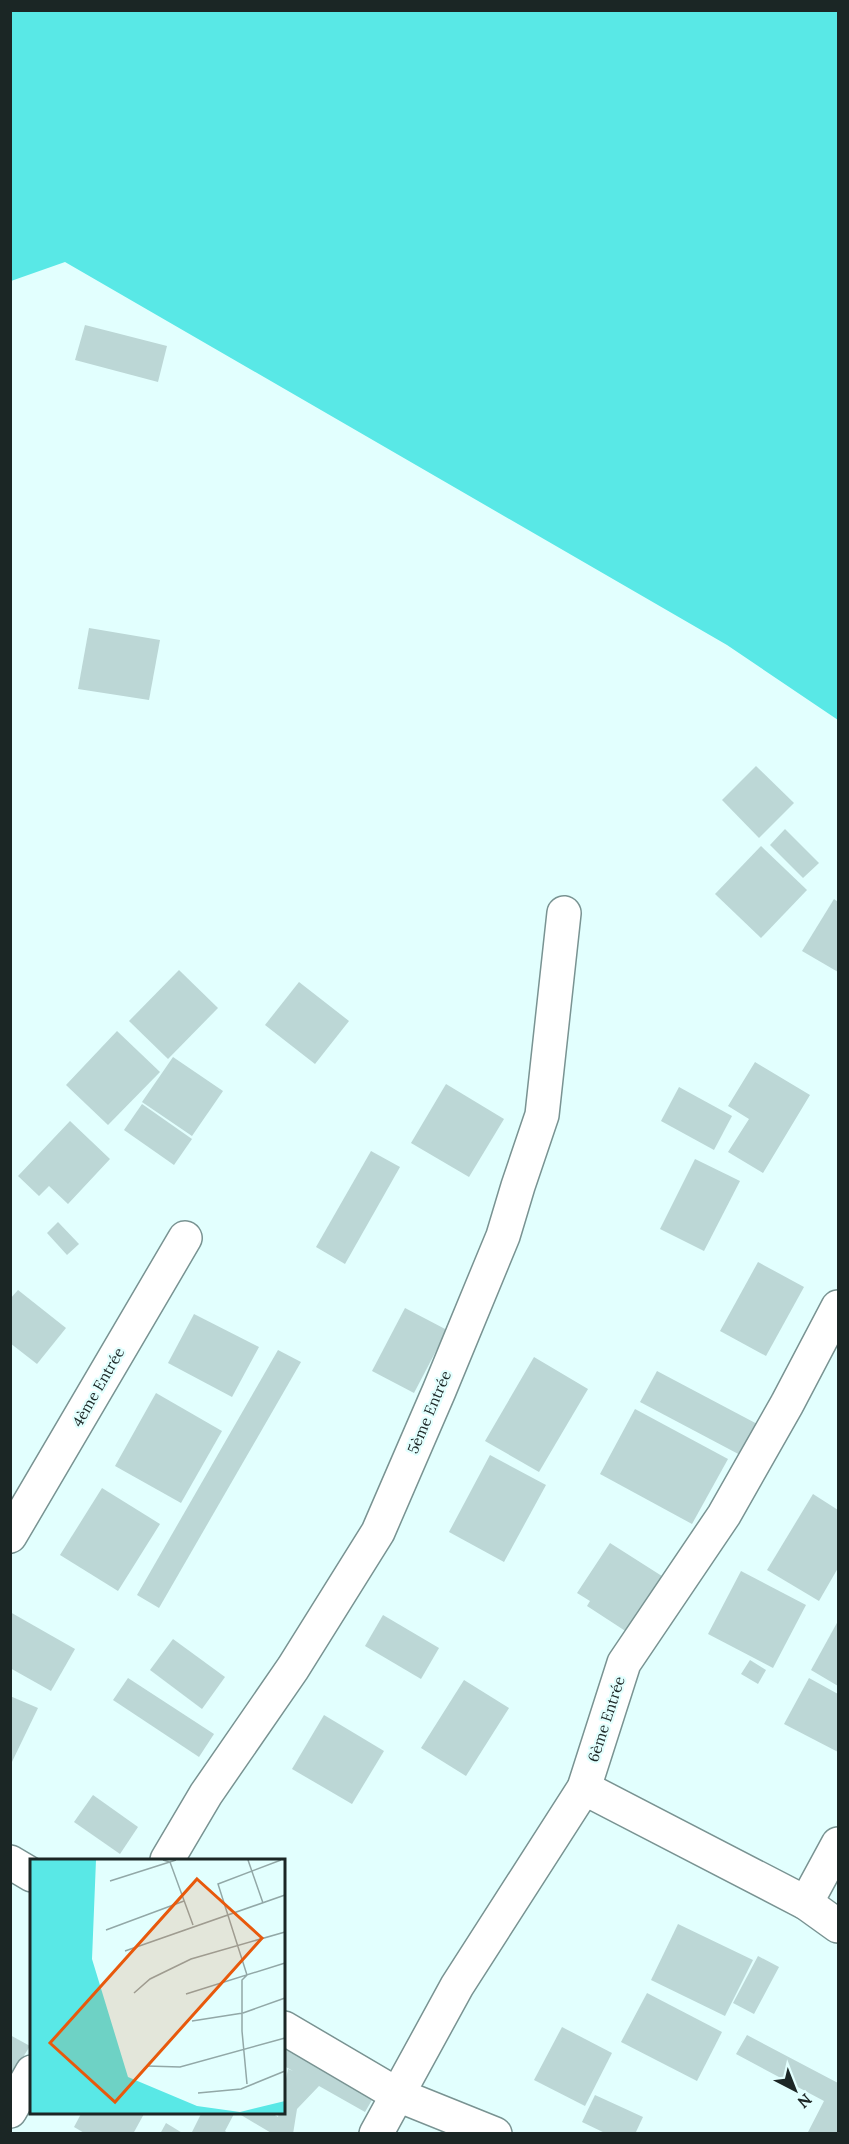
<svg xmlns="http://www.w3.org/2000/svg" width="849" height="2144" viewBox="0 0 849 2144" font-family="Lora,serif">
  <rect width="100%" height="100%" fill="#e2fffe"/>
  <!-- green -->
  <polygon fill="#59e8e6" points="10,11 838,11 838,720 727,645 65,262 11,281"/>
  <!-- building -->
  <g fill="#bcd7d6">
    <polygon points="85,325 167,346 158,382 75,360"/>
    <polygon points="89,628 160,640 149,700 78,689"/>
    <polygon points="756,766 794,803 759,838 722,800"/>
    <polygon points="785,829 819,863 803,878 770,845"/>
    <polygon points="761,846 807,890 761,938 715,894"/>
    <polygon points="834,899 838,902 838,972 802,951"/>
    <polygon points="179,970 218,1008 168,1059 129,1021"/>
    <polygon points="299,982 349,1021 315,1064 265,1025"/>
    <polygon points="117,1031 160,1072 108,1125 66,1085"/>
    <polygon points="173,1057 223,1091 192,1136 142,1102"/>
    <polygon points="755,1062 810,1095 763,1173 728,1152 749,1119 728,1106"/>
    <polygon points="446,1084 504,1119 469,1177 411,1143"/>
    <polygon points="679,1087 732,1116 714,1150 661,1121"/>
    <polygon points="142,1104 192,1139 174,1165 124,1130"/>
    <polygon points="70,1121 110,1159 68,1204 49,1186 39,1196 18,1176"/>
    <polygon points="371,1151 400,1167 345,1264 316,1247"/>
    <polygon points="695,1159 740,1181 704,1251 660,1229"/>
    <polygon points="58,1222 79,1244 67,1255 47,1233"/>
    <polygon points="758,1262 804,1287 766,1356 720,1331"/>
    <polygon points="18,1290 66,1328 37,1364 10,1343 10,1299"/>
    <polygon points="405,1308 447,1330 414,1393 372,1371"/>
    <polygon points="194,1314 259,1347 232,1397 168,1363"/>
    <polygon points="278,1350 301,1362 159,1608 137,1595"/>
    <polygon points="534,1357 588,1389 539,1472 485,1441"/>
    <polygon points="657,1371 761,1426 744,1457 640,1402"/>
    <polygon points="156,1393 222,1431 181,1503 115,1466"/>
    <polygon points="635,1409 728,1459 692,1524 600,1474"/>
    <polygon points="490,1455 546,1485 504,1562 449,1532"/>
    <polygon points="102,1488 160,1524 118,1591 60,1555"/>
    <polygon points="813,1494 838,1510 838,1568 819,1601 767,1570"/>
    <polygon points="610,1543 665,1578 630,1634 587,1606 590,1601 577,1593"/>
    <polygon points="741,1571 806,1605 773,1668 708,1634"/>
    <polygon points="10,1612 75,1649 51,1691 10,1668"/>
    <polygon points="383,1615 439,1648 421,1679 365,1646"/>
    <polygon points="838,1621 838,1686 811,1670"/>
    <polygon points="173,1639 225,1677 202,1709 150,1670"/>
    <polygon points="750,1660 766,1670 758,1684 741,1674"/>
    <polygon points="128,1678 214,1734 199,1757 113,1700"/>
    <polygon points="809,1678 838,1694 838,1752 784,1724"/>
    <polygon points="464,1680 509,1708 466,1776 421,1748"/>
    <polygon points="10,1696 38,1708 10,1766"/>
    <polygon points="324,1715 384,1751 352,1804 292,1769"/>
    <polygon points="93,1795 138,1827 120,1854 74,1822"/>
    <polygon points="678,1924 753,1960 725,2016 651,1980"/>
    <polygon points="758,1956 779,1967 754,2014 733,2003"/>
    <polygon points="647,1993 722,2032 697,2081 621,2042"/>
    <polygon points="284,2010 375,2061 383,2081 365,2112 319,2086 297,2109 293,2134 273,2134 236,2112 270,2112 278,2117 279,2112 284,2112 284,2089 288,2069 293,2071 284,2066"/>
    <polygon points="562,2027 612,2053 585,2106 534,2080"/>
    <polygon points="10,2035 30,2046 10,2078"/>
    <polygon points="747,2035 838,2083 838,2134 807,2134 824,2101 736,2054"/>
    <polygon points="595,2095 643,2117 635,2134 607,2134 582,2122"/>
    <polygon points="82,2112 145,2112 133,2134 86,2134 74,2127"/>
    <polygon points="202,2112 235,2112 225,2131 229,2134 191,2134"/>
    <polygon points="166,2123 184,2134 160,2134"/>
  </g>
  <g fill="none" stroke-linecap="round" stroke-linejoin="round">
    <!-- minor casing -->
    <g stroke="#799392" stroke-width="36">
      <g id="minor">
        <polyline points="10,1536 185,1238"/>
        <polyline points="584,1788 806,1903 838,1926"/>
        <polyline points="167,1860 206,1794 293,1668 378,1532 439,1391 503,1236 518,1186 542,1115 564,913"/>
        <polyline points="10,1862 32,1875"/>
        <polyline points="806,1903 838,1844"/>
        <polyline points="284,2028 398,2095 495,2134"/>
        <polyline points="10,2111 32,2072"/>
        <polyline points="376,2134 457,1986 584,1788 624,1663 724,1515 787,1404 838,1307"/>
      </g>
    </g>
    <!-- minor -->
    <use href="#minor" stroke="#fff" stroke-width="33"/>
  </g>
  <g text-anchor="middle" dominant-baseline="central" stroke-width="4.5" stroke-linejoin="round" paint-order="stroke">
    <!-- street labels -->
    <g font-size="15" fill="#1b2625" stroke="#e2fffe">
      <text transform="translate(98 1387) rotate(-60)">4ème Entrée</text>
      <text transform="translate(429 1412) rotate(-67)">5ème Entrée</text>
      <text transform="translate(606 1719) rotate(-72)">6ème Entrée</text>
    </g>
  </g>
  <!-- overview -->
  <g transform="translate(30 1859)">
    <rect width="255" height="255" fill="#e2fffe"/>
    <path d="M0 1H66L62 100 98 218 167 247 210 253 255 242V254H0Z" fill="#59e8e6"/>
    <path fill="none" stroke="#92a8a7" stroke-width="1.5" d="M133 1 140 3 163 66M218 1 233 44M80 22 146 1M76 71 154 42M95 92 255 36M104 134 120 120 161 100 255 73M156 135 255 104M162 162 213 154 255 139M117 207 150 208 255 179M217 225 212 172V121L217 116 188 25 251 1M168 234 211 230 255 212"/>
    <path fill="#e8590c" fill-opacity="0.15" stroke="#e8590c" stroke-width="3" d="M167 20 232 79 85 243 20 184Z"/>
    <rect width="255" height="255" fill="none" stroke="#1b2625" stroke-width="3"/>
  </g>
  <!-- border -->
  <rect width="849" height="2144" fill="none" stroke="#1b2625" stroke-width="24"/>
  <!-- north arrow -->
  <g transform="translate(795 2090) rotate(138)" stroke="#e2fffe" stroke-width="4.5" paint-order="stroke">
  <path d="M0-4.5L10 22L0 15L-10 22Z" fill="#1b2625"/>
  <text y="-9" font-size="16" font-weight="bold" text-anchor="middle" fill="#1b2625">N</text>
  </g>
</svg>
